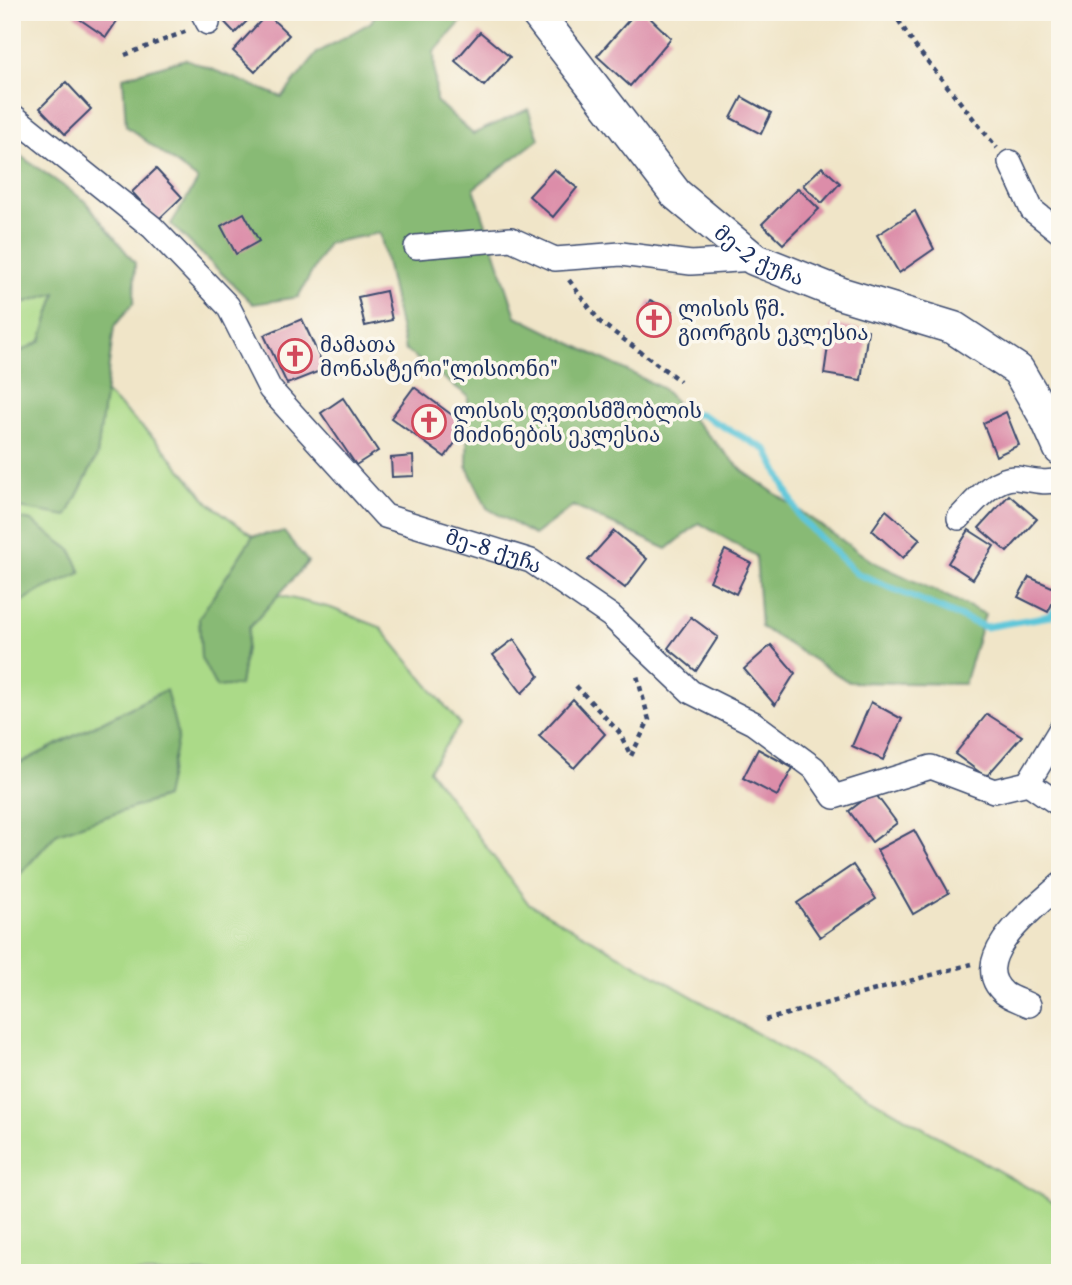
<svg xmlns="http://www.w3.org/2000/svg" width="1072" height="1285" viewBox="0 0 1072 1285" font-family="'Libre Caslon Text','Noto Serif Georgian',serif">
  <rect width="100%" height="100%" fill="#fbf7ec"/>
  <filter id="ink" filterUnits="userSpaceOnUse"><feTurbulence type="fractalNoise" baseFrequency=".0143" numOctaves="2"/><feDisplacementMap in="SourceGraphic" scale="14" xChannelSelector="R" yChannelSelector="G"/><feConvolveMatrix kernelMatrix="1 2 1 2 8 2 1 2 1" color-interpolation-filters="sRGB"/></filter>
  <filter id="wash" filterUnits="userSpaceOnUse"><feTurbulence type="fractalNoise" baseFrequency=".00686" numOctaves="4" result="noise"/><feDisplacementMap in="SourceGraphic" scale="28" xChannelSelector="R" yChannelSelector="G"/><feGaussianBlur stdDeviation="1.57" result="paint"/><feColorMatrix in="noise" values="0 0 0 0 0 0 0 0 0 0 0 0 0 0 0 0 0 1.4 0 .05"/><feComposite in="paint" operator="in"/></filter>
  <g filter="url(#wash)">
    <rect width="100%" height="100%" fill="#f0e5c8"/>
    <!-- green -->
    <g fill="#abda88" stroke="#638473" stroke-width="2">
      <polygon points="56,293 41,341 12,356 12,306"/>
      <polygon points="105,392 160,444 209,503 253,536 199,618 240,684 249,628 278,595 331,608 380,627 460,724 429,770 528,903 1060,1206 1060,1273 12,1273 12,883 57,833 165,797 166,690 12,767 12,608 39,591 31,521 12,517 12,507 67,515 97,456"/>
    </g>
    <!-- forest -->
    <g fill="#88ba74" stroke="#527469" stroke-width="2">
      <polygon points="377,12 470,12 434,52 436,101 473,134 528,109 539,139 474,188 516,316 662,388 743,471 873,562 985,614 964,684 849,682 761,627 756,556 699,523 667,549 573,506 534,535 487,508 467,467 468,396 405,350 380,233 328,243 298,297 253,304 171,224 198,180 126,126 123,77 186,59 282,97 317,53 371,22"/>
      <polygon points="12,150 85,201 135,263 134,302 114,327 97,456 67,516 12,507 12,356 41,341 56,293 12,306"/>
      <polygon points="12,517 31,521 71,550 81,573 39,591 12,608"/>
      <polygon points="284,532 308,562 249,628 240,685 216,687 201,658 199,618 253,536"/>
      <polygon points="166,690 178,736 165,797 57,833 12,883 12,767"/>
    </g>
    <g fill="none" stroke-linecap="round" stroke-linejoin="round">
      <!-- stream -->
      <polyline stroke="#5dc6d9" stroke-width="7" points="658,412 700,414 767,450 800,518 856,573 985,627 1050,616 1060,604"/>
    </g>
    <g id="blocks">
      <!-- building -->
      <g fill="#dc8da9">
        <polygon points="77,12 123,12 106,37 75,16"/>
        <polygon points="215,12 256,12 235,33"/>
        <polygon points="636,12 644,12 671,38 630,86 597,56"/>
        <polygon points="267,14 289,35 255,72 233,51"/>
        <polygon points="480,32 510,57 484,86 455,61"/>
        <polygon points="66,82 91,109 65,134 40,108"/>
        <polygon points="742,97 771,113 761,134 731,118"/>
        <polygon points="822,167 840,183 822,203 803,185"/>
        <polygon points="156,169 182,197 158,220 132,192"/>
        <polygon points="554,169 577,188 553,217 529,196"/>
        <polygon points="798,188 819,209 783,244 762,224"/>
        <polygon points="915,211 934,249 899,273 877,235"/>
        <polygon points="244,213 259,241 236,254 221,226"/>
        <polygon points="386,291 392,320 365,326 358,297"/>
        <polygon points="650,300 673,311 666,328 641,318"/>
        <polygon points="302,319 325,369 287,384 264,335"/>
        <polygon points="831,325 868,330 861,380 824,374"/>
        <polygon points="414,387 467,426 445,457 391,418"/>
        <polygon points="343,398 378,451 356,465 321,413"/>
        <polygon points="1006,412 1019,445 996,456 983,423"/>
        <polygon points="413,456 414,476 392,477 391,458"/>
        <polygon points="1009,495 1037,519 1007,552 979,528"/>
        <polygon points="886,510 920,539 903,558 872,530"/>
        <polygon points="969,530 994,546 973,579 948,563"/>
        <polygon points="614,531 647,559 625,588 588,560"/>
        <polygon points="725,550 751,563 736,594 710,581"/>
        <polygon points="1029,577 1059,590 1048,612 1018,597"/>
        <polygon points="691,617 718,637 696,671 668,648"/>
        <polygon points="514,639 539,676 522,693 493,655"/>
        <polygon points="771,645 795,673 775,705 744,669"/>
        <polygon points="573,699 605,734 574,768 539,736"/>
        <polygon points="871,702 902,719 883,760 852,746"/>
        <polygon points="987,714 1022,736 986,777 955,754"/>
        <polygon points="758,749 793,768 777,796 743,778"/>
        <polygon points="874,792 897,823 872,842 849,811"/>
        <polygon points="914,830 949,893 913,914 877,850"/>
        <polygon points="853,865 876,899 820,937 797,903"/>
      </g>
    </g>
  </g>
  <g filter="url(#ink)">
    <use href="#blocks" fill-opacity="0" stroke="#3b4a6e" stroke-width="2"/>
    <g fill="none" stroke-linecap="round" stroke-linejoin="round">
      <!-- street casing -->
      <g stroke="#3b4a6e" stroke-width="26">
        <g id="street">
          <polyline points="202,12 208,23"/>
          <path id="s1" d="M12 115 152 227 228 306 270 389 385 516 531 561 611 616 691 692 753 723 814 768 834 797 931 767 994 791 1028 783 1060 805"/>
          <polyline points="1010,162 1032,210 1060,232"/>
          <polyline points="416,247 511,239 555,259 621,254 691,263 754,259"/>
          <path d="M959 518C974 503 994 476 1017 478 1033 480 1043 484 1060 480"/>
          <polyline points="1028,783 1060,730"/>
          <path d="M1029 1005C1021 1001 1010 998 1004 993 965 959 1037 906 1060 885"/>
        </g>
      </g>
      <!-- secondary casing -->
      <g stroke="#3b4a6e" stroke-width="35">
        <g id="secondary">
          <path id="s2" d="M536 12 676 194 754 259 842 294 954 328 1018 370 1047 420 1060 449"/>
        </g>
      </g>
      <!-- path -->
      <g stroke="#3b4a6e" stroke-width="4.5" stroke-dasharray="5 5" stroke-linecap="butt">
        <polyline points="893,12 915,46 997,148"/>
        <polyline points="125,55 187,31"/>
        <polyline points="569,280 600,322 680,381"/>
        <polyline points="576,686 619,732 631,756 649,720 636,672"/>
        <polyline points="765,1020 972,964"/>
      </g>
      <!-- street -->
      <use href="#street" stroke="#fff" stroke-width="23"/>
      <!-- secondary -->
      <use href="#secondary" stroke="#fff" stroke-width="32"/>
    </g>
  </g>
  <!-- icons -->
  <defs>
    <g id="church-ring" transform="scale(1.75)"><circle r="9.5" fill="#fbf7ec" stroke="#d1495b" stroke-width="1.5"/><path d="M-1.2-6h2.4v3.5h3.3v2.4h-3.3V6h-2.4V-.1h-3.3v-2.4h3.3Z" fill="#d1495b"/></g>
  </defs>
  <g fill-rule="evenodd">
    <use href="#church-ring" x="654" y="320"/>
    <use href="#church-ring" x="295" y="356"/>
    <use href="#church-ring" x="429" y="422"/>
  </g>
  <g text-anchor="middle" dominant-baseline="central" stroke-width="7" stroke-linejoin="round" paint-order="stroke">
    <!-- street labels -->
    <g font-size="21" fill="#1b2f5e" stroke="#fbf7ec">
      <text stroke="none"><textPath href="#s2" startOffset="334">მე-2 ქუჩა</textPath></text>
      <text stroke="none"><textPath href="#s1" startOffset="668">მე-8 ქუჩა</textPath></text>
    </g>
    <!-- poi labels -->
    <g font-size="21" fill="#1b2f5e" stroke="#fbf7ec" text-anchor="start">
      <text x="678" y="308">ლისის წმ.<tspan x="678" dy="24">გიორგის ეკლესია</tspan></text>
      <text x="320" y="344">მამათა<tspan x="320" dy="24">მონასტერი"ლისიონი"</tspan></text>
      <text x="453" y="410">ლისის ღვთისმშობლის<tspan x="453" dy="24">მიძინების ეკლესია</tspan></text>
    </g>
  </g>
  <!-- margin -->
  <rect width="1072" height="1285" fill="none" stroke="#fbf7ec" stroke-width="42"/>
</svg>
